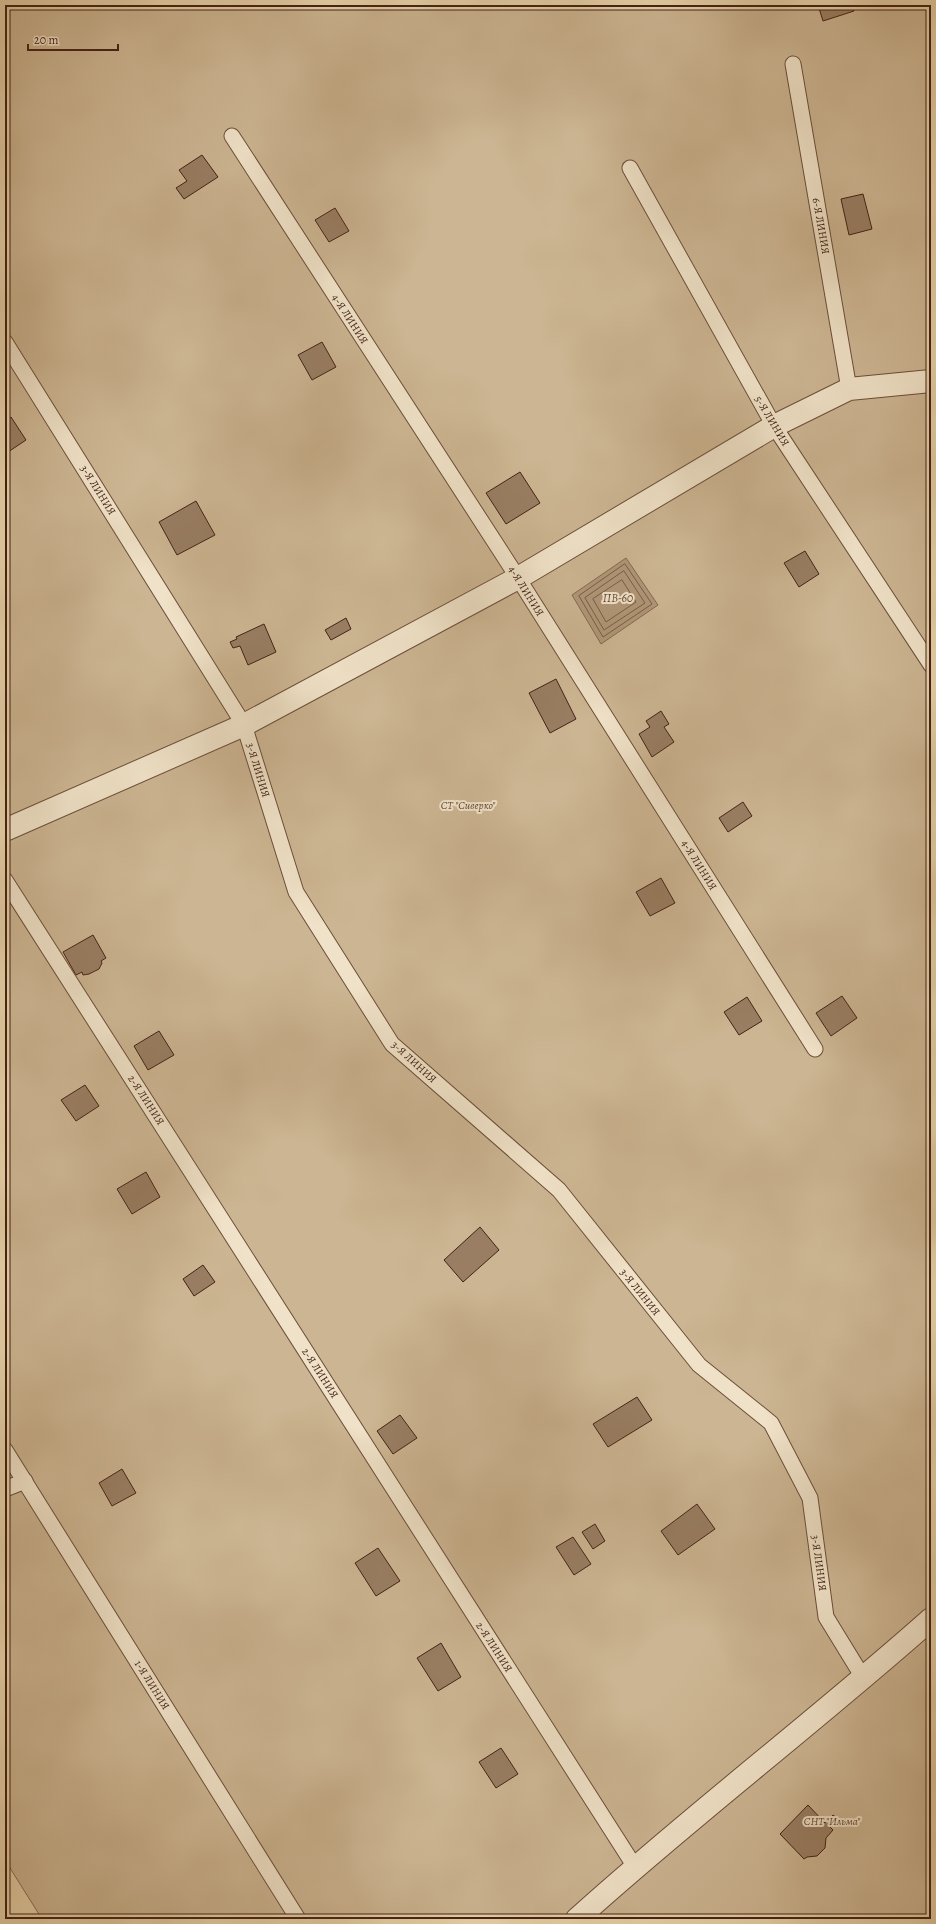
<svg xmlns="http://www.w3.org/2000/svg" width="936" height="1924" viewBox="0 0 936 1924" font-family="Alegreya,serif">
  <rect width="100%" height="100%" fill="#e8d3ab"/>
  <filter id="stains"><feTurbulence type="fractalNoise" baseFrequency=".005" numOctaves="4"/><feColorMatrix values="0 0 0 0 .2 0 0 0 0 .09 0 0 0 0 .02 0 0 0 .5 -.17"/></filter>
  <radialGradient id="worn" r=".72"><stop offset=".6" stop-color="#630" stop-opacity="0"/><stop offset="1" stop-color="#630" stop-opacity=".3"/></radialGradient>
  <!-- green -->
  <polygon fill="#ccb592" stroke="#886c54" points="5,5 931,5 931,1919 42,1919 5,1860"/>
  <!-- water -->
  <polygon fill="#b09778" stroke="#846850" points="626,558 658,605 601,644 572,595"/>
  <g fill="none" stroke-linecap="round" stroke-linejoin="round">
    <!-- shore -->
    <g stroke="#7a5c46" stroke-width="1">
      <polygon points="625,564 652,604 603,637 579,596"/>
      <polygon points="624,571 645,603 604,630 585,598"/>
      <polygon points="622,580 636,602 606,622 593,599"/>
    </g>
  </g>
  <!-- building -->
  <g fill="#997e63" stroke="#432215">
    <polygon points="818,5 852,5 854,11 823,21"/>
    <polygon points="202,155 218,177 184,199 176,188 187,181 179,170"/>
    <polygon points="863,194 872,229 849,235 841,199"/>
    <polygon points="335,208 349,231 329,242 315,220"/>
    <polygon points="322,342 336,367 312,380 298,355"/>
    <polygon points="11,417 26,440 5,454 5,421"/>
    <polygon points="520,472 540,503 506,524 486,493"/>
    <polygon points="196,501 215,535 177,555 159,522"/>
    <polygon points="805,551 819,574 799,587 784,563"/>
    <polygon points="346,618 351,629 331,640 325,630"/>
    <polygon points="264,624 276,652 248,665 240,646 233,648 230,642 237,639 236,637"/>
    <polygon points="556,679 576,719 550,733 529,693"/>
    <polygon points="661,711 669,724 664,727 674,742 652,757 639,734 650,727 646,721"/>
    <polygon points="743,802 752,816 728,832 719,818"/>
    <polygon points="661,878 675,903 650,916 636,892"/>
    <polygon points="93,935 106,958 101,961 102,963 99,969 89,974 83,975 82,972 76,975 63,952"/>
    <polygon points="842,996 857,1018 831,1036 816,1013"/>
    <polygon points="747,997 762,1021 739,1035 724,1012"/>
    <polygon points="159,1031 174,1055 148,1070 134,1046"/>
    <polygon points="85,1085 99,1106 76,1121 61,1100"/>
    <polygon points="146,1172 160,1197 132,1214 117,1189"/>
    <polygon points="480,1227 499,1250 463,1282 444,1260"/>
    <polygon points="203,1265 215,1282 194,1296 183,1279"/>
    <polygon points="637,1397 652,1420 608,1447 593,1424"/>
    <polygon points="400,1415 417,1438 393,1454 377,1431"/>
    <polygon points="122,1469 136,1493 112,1506 99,1483"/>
    <polygon points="697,1504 715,1529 678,1555 661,1531"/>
    <polygon points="595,1524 605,1541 593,1549 582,1532"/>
    <polygon points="573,1537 591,1564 574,1575 556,1547"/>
    <polygon points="378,1548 400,1581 376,1596 355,1563"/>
    <polygon points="441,1643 461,1677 438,1691 417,1658"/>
    <polygon points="501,1748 518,1774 496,1788 479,1762"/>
    <polygon points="808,1805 825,1823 833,1815 838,1819 830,1827 833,1830 826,1838 825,1848 817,1856 807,1857 804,1859 780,1834"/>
  </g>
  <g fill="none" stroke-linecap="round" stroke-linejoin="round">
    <!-- lane casing -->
    <g stroke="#6c4e3a" stroke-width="17">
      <g id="lane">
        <polyline points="793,64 849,389"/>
        <polyline points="232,136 518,578 815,1049"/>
        <polyline points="630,168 774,426 931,665"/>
        <polyline points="5,342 244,725 296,892 392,1044 559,1190 699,1365 771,1423 810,1498 826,1617 864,1679"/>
        <polyline points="5,880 635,1867"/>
        <polyline points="5,1450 298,1919"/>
        <polyline points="5,1489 25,1481"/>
      </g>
    </g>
    <!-- street casing -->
    <g stroke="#6c4e3a" stroke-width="24">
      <g id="street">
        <polyline points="5,830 244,725 518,578 774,426 849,389 931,381"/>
        <path d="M577 1919C692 1815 815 1722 931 1619"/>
      </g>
    </g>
    <!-- lane -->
    <use href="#lane" stroke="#f0e2c8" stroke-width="15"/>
    <!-- street -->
    <use href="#street" stroke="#f0e2c8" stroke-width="22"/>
  </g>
  <g text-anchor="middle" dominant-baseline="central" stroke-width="4" stroke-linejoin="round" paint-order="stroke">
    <!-- street labels -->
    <g font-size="11" fill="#432215" stroke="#f0e2c8">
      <text transform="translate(821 226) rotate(80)">6-Я ЛИНИЯ</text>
      <text transform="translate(350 319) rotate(57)">4-Я ЛИНИЯ</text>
      <text transform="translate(772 421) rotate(59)">5-Я ЛИНИЯ</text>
      <text transform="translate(98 490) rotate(58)">3-Я ЛИНИЯ</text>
      <text transform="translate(526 591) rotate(58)">4-Я ЛИНИЯ</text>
      <text transform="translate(258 770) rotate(73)">3-Я ЛИНИЯ</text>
      <text transform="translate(699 865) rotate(58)">4-Я ЛИНИЯ</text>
      <text transform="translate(414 1062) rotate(42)">3-Я ЛИНИЯ</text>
      <text transform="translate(146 1100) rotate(57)">2-Я ЛИНИЯ</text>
      <text transform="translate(640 1292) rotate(51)">3-Я ЛИНИЯ</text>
      <text transform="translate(320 1373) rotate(57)">2-Я ЛИНИЯ</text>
      <text transform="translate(819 1563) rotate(82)">3-Я ЛИНИЯ</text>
      <text transform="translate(494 1647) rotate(57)">2-Я ЛИНИЯ</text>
      <text transform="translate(152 1685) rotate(58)">1-Я ЛИНИЯ</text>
    </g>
    <!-- park labels -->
    <g font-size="11" font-style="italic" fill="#654734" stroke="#f0e2c8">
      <text x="468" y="805">СТ "Сиверко"</text>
      <text x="832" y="1821">СНТ "Ильма"</text>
    </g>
    <!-- water labels -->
    <g font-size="12" font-style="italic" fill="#644533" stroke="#f0e2c8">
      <text x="618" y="598">ПВ-60</text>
    </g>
  </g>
  <!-- margin -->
  <rect width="936" height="1924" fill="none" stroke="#e8d3ab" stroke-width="20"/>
  <rect x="6" y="6" width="924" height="1912" fill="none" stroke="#432215" stroke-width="2"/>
  <rect x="10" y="10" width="916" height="1904" fill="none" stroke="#432215"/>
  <!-- scale -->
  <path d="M28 44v6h90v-6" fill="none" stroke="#432215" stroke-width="2"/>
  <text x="34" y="44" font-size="12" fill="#432215" stroke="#f0e2c8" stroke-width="3" paint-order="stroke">20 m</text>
  <rect width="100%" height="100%" filter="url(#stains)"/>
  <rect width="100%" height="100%" fill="url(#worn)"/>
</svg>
